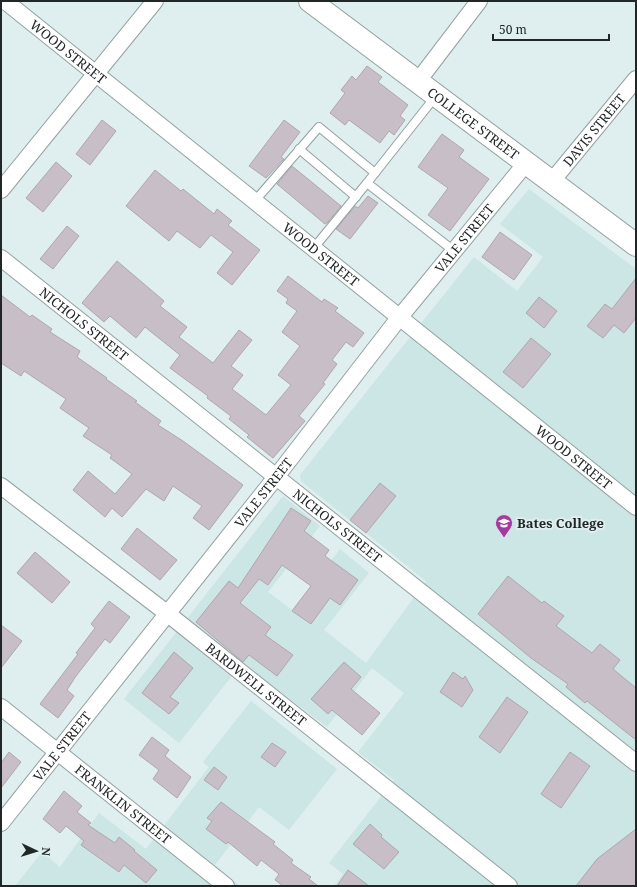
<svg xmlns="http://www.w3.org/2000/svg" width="637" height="887" viewBox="0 0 637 887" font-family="'Noto Serif',serif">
  <rect width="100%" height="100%" fill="#dfeeee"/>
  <!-- built -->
  <g fill="#cce5e5">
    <polygon points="529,189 636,269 636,886 334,886 343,874 329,863 394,780 358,752 404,693 372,668 327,727 242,663 179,743 124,699 283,496 320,526 268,592 292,610 340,549 369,573 324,630 366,663 426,581 301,481 300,475 474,257 517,291 543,257 500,224"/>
    <polygon points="251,701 337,769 289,830 259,807 215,865 240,886 15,886 42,852 60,867 99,813 146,849 209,767 203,762"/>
  </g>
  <!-- building -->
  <g fill="#c8bec7" stroke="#b0a6ae">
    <polygon points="367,66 382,77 378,82 408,105 400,116 405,120 394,135 389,131 380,143 349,120 345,125 330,113 345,93 341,90 352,76 356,80"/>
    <polygon points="102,120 116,131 90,165 76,154"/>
    <polygon points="284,120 300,132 281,157 284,159 266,178 249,166"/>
    <polygon points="442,134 464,150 459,157 489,179 450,231 428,215 448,188 418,167"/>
    <polygon points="56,162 72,176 43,212 26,198"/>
    <polygon points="292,166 341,206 328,222 325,224 277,184"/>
    <polygon points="155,170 181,191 183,189 214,214 217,209 232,221 228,225 260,250 232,285 217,273 233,252 211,235 200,248 177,231 169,241 126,206"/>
    <polygon points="368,196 378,203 350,239 336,229 355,206 358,208"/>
    <polygon points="67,226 79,236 53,269 40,259"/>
    <polygon points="500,232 532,255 514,280 482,257"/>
    <polygon points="117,261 164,301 160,306 187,327 179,337 213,363 239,330 252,340 231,366 243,375 232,389 266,415 291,385 278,375 300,346 282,332 297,311 286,303 288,299 277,291 288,276 322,302 324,299 338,308 335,311 364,333 353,347 346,342 332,360 337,364 323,383 325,384 299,416 305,421 273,458 247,437 249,435 229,419 231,416 207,398 208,396 170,368 180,355 145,327 136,338 110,316 104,322 82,303"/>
    <polygon points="636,278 636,318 624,333 614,325 603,338 587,326 605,304 612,309"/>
    <polygon points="1,295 30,317 32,315 52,329 50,332 80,351 77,357 107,378 106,379 137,401 135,402 161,421 158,425 183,441 243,485 209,530 193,518 202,506 173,486 164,501 146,489 122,517 112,508 105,517 73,490 88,471 115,494 132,474 110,458 112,455 83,436 89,428 60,408 66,399 24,371 21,376 1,363"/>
    <polygon points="539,297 557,311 544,328 526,313"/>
    <polygon points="531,338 551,354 523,388 503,372"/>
    <polygon points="380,483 396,496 366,533 350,520"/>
    <polygon points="291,508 311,521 304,531 329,550 325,556 358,580 340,605 330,598 311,624 292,611 311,586 282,565 268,585 259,579 240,603 271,627 265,635 293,655 277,676 249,655 243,662 196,622 229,581 238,588"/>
    <polygon points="137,528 177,560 160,580 121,549"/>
    <polygon points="35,552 70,582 52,603 17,573"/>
    <polygon points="508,576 542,603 544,601 564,616 556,626 592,653 600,644 620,660 613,669 636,688 636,740 587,701 585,703 566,687 568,684 531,658 478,614"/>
    <polygon points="109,601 130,617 110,643 105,639 76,676 67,690 74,696 58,718 40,704 78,654 76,653 95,628 91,624"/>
    <polygon points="1,625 22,641 1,668"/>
    <polygon points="174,652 193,668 170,697 179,703 169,714 142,693"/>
    <polygon points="344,662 361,677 351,689 380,713 362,735 332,710 328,714 311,699"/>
    <polygon points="453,672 463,679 465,676 473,690 462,707 440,692"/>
    <polygon points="507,697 528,712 500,753 479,737"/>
    <polygon points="152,737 169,750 165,756 191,777 177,798 153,779 159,770 139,755"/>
    <polygon points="272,743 286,752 275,767 261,757"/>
    <polygon points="9,752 21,762 1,788 1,763"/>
    <polygon points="570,752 590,766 561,808 541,794"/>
    <polygon points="214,767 227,777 218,790 204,780"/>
    <polygon points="64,791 82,806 77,812 91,823 88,825 115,843 119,837 135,850 134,851 157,870 146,883 124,865 119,872 81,845 84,841 66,826 60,833 43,819"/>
    <polygon points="221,802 275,842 273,844 293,860 291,863 311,877 309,879 318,886 283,886 275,880 279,874 261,860 257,866 228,842 226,844 206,829 212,821 207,818"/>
    <polygon points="370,824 382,835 381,837 399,852 384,869 353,844"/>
    <polygon points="636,829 636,886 576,886 597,859"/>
    <polygon points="348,870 369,886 337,886"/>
  </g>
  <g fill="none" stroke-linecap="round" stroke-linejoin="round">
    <!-- service casing -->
    <g stroke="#93a1a1" stroke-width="10">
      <g id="service">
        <polyline points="435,97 367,183 454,251"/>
        <polyline points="299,149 356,197"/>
        <polyline points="254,202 319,127 375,173"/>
        <polyline points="313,249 367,183"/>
      </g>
    </g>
    <!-- minor casing -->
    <g stroke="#93a1a1" stroke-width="18">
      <g id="minor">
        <path id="s1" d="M5 1 636 507"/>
        <polyline points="418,81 479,1"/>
        <path id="s2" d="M552 181 636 79"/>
        <polyline points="1,190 155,1"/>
        <path id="s3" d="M1 258 636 763"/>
        <path id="s4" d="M1 486 168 614 509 886"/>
        <path id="s5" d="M1 707 226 886"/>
        <path id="s6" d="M1 823 276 477 399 318 527 162"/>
      </g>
    </g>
    <!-- secondary casing -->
    <g stroke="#93a1a1" stroke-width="24">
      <g id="secondary">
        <path id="s7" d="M310 1 636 245"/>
      </g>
    </g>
    <!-- service -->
    <use href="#service" stroke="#fff" stroke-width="8"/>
    <!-- minor -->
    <use href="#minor" stroke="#fff" stroke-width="16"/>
    <!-- secondary -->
    <use href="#secondary" stroke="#fff" stroke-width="22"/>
  </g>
  <!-- icons -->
  <defs>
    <g id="university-pin" transform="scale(0.9)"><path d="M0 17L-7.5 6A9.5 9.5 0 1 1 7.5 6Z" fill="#a33b9e" stroke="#dfeeee"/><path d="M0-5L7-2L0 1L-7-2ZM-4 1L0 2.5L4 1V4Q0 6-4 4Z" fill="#fff"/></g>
  </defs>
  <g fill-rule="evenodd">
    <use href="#university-pin" x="504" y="523"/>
  </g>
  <g text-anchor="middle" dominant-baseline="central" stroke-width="4" stroke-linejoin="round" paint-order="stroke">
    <!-- street labels -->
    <g font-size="13" fill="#212626" stroke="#dfeeee">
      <text stroke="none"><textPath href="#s1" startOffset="81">WOOD STREET</textPath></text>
      <text stroke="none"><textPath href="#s7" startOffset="204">COLLEGE STREET</textPath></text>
      <text stroke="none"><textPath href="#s2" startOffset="66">DAVIS STREET</textPath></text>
      <text stroke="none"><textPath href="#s6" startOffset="746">VALE STREET</textPath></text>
      <text stroke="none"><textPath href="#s1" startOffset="405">WOOD STREET</textPath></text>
      <text stroke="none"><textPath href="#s3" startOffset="106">NICHOLS STREET</textPath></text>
      <text stroke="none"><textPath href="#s1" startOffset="729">WOOD STREET</textPath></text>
      <text stroke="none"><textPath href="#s6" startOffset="422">VALE STREET</textPath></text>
      <text stroke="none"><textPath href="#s3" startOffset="430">NICHOLS STREET</textPath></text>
      <text stroke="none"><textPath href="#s4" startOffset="323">BARDWELL STREET</textPath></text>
      <text stroke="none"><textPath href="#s6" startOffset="98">VALE STREET</textPath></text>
      <text stroke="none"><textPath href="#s5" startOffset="156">FRANKLIN STREET</textPath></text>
    </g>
    <!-- poi labels -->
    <g font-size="13" font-weight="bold" fill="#212626" stroke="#dfeeee" text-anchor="start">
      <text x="517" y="523">Bates College</text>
    </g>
  </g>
  <!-- border -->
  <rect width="637" height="887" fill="none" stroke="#212626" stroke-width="4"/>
  <!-- north arrow -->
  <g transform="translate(36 851) rotate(94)" stroke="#dfeeee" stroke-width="3" paint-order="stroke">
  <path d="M0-3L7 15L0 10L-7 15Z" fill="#212626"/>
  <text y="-6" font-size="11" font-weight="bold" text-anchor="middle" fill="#212626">N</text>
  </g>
  <!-- scale -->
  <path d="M493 34v6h116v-6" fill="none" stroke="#212626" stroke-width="2"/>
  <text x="499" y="34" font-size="12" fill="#212626" stroke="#dfeeee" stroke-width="3" paint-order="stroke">50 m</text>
</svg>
